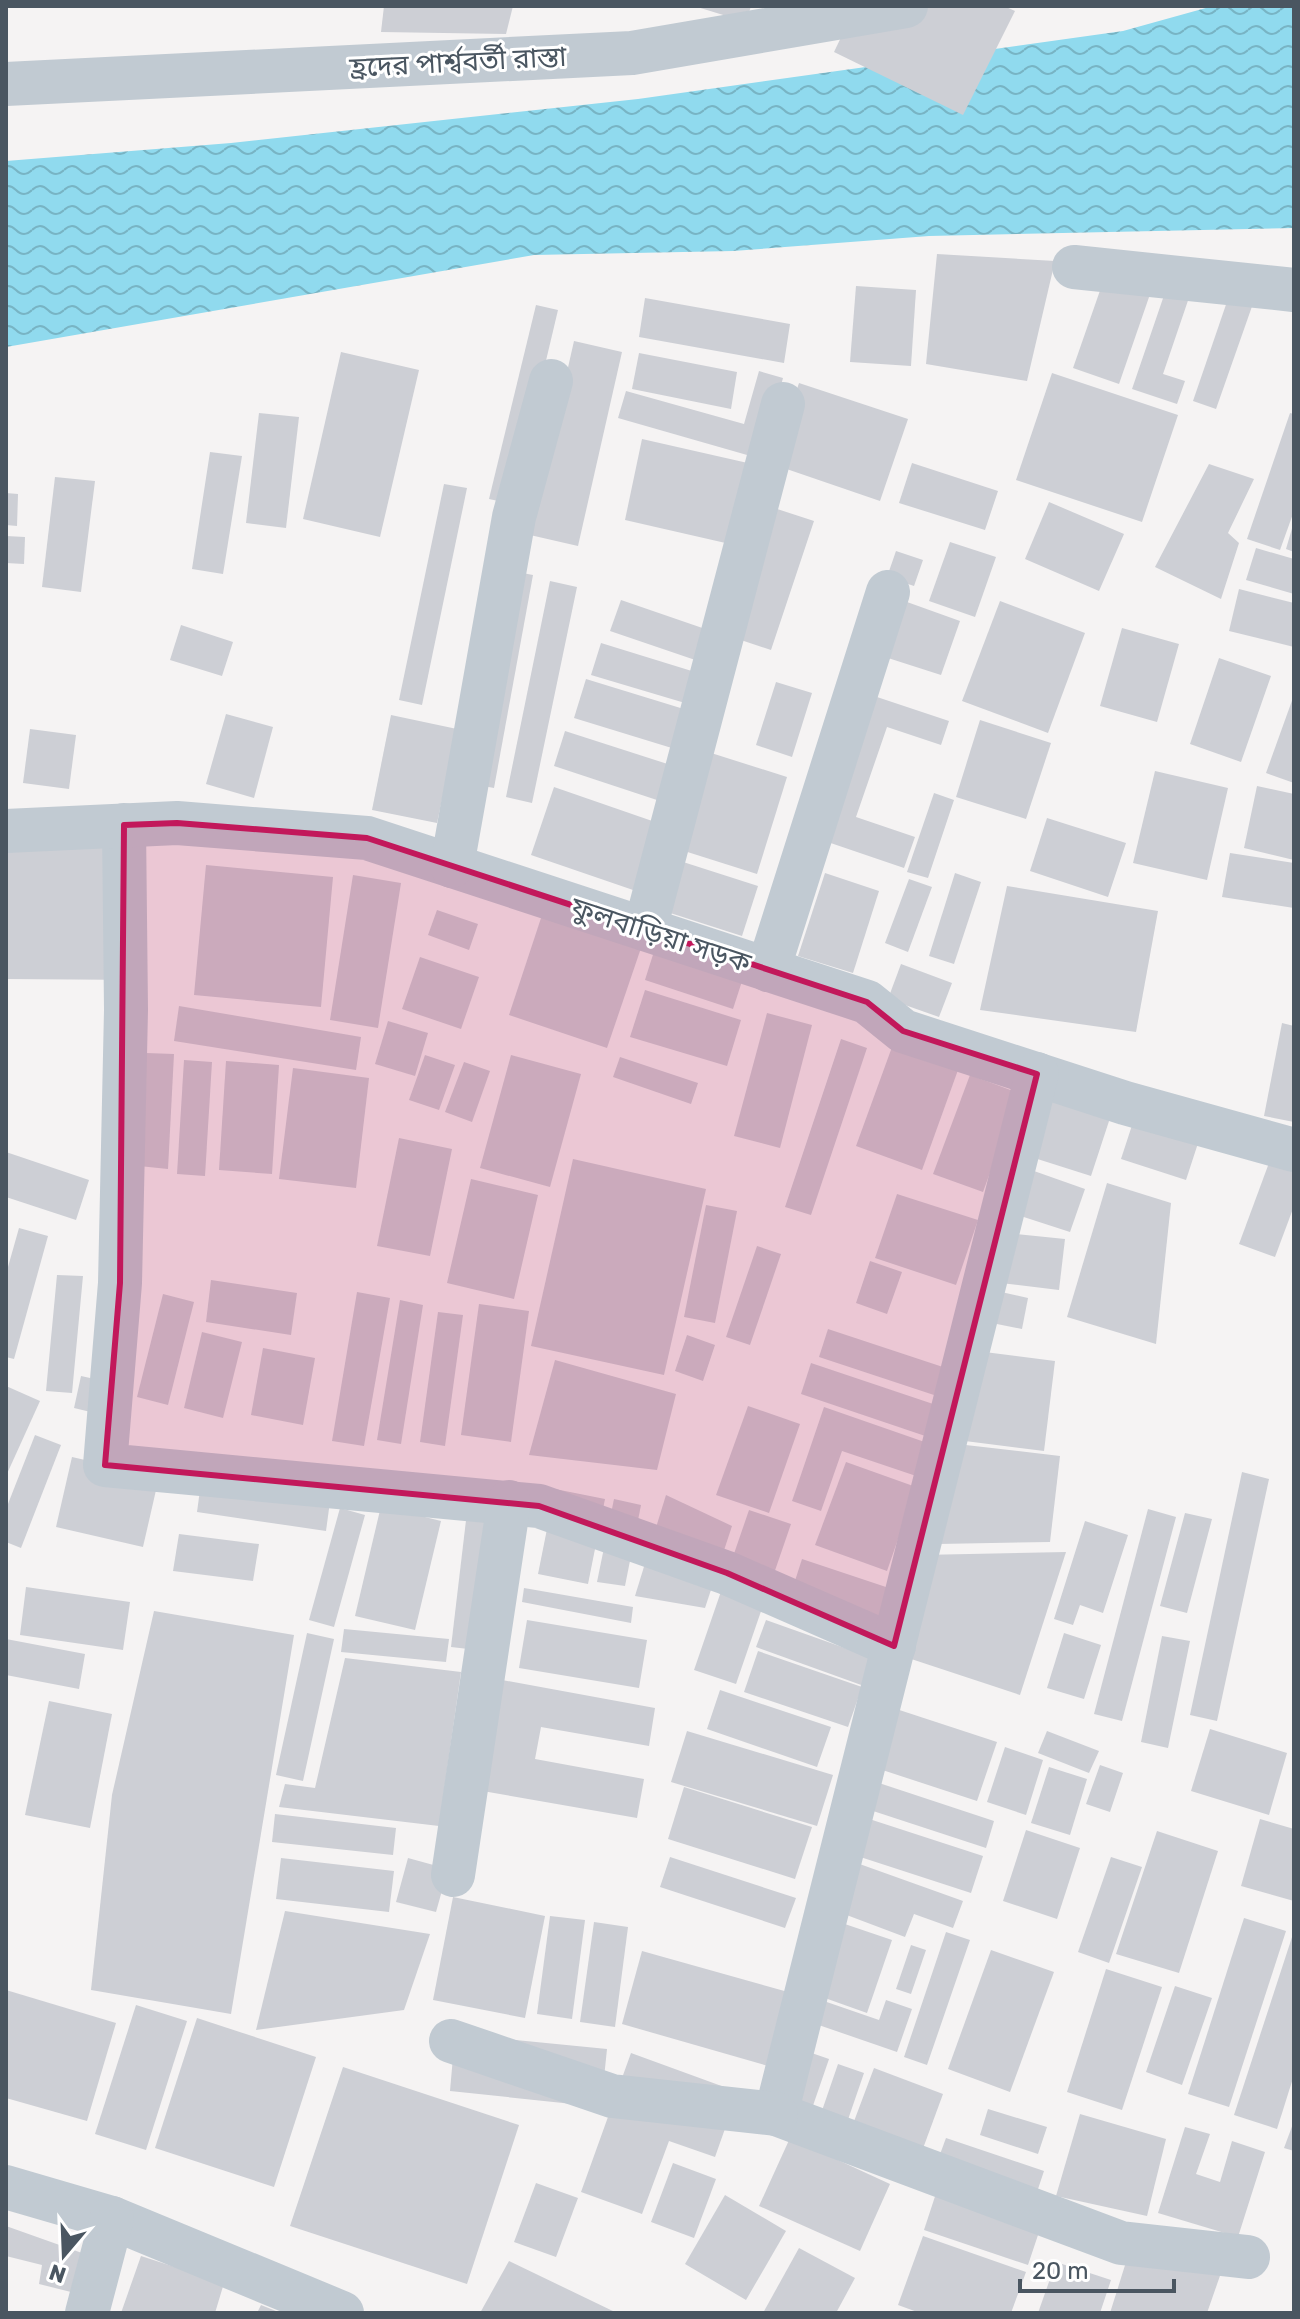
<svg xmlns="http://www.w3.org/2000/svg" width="1300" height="2319" viewBox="0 0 1300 2319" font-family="Rubik,'Noto Sans Bengali',sans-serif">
  <defs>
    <pattern id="water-waves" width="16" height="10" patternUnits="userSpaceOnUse" patternTransform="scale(2)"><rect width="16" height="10" fill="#90daee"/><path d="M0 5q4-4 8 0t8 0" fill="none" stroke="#78b4c4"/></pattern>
  </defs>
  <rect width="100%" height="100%" fill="#f5f3f3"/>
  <!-- water -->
  <polygon fill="url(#water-waves)" points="1213,6 1294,6 1294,228 929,236 733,251 534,255 6,347 6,161 231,143 638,99 1123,31"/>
  <!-- building -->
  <g fill="#cdcfd5">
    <polygon points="384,6 513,6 506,34 381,32"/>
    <polygon points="694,6 751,6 746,22"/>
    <polygon points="856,6 1004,6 1015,11 963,115 834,52"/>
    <polygon points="937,254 1055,261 1027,381 926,364"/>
    <polygon points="1111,259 1157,274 1119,384 1073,368"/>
    <polygon points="1173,269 1196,277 1163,374 1185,381 1177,404 1132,389"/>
    <polygon points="856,286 916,290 911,366 850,362"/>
    <polygon points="1232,287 1256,295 1216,409 1193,401"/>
    <polygon points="645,298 790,324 784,363 639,337"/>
    <polygon points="536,305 558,310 512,504 489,499"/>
    <polygon points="574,341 622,352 578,546 530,535"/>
    <polygon points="341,352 419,370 380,537 303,519"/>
    <polygon points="639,353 737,372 731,409 632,389"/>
    <polygon points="759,371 783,378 761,459 618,418 626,391 744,424"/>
    <polygon points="1052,373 1178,415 1142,522 1016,480"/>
    <polygon points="799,383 908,419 880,501 772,464"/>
    <polygon points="259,413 299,417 286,528 246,523"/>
    <polygon points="1290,413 1294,414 1294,511 1280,550 1247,539"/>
    <polygon points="642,439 761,466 743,547 625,520"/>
    <polygon points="210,452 242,456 223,574 192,569"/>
    <polygon points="912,463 998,491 985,530 899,503"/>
    <polygon points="1209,464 1254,479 1228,533 1239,543 1221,599 1155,567"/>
    <polygon points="55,477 95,481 81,592 42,587"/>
    <polygon points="444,484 467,488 422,705 399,700"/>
    <polygon points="6,493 18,494 17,526 6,525"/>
    <polygon points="1049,502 1124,534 1099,591 1025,559"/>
    <polygon points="768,506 814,521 771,650 726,635"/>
    <polygon points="1293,525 1294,526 1294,552 1286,549"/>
    <polygon points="6,536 25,537 24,564 6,563"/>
    <polygon points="950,542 996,557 975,617 929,601"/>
    <polygon points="1256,548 1294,559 1294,594 1246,580"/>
    <polygon points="896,551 923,560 914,586 887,577"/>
    <polygon points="512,571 533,575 494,788 473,784"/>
    <polygon points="550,581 577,587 532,803 506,797"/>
    <polygon points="1239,589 1294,603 1294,647 1229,631"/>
    <polygon points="621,600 714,632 704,663 610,631"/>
    <polygon points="1000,601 1085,633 1048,733 962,701"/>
    <polygon points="907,602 960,621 941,675 888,658"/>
    <polygon points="181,625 233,642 222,676 170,660"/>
    <polygon points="1122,628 1179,644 1157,722 1100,706"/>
    <polygon points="601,643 695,672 685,703 591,675"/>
    <polygon points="1219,658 1271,676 1241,762 1190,744"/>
    <polygon points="586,679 687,710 675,749 574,718"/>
    <polygon points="776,682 812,693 792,757 756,745"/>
    <polygon points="862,692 949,721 941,745 887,727 856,817 915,837 904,868 813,837"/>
    <polygon points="1294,695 1294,783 1266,773"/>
    <polygon points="226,714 273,727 254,798 206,784"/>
    <polygon points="391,715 457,729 437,823 372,810"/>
    <polygon points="980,720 1051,743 1026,819 956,797"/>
    <polygon points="30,729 76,735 69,789 23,783"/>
    <polygon points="565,731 680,768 669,804 554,766"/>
    <polygon points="708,752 787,777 757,874 678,849"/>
    <polygon points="1155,771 1228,788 1207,880 1133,863"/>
    <polygon points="1257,786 1294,794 1294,860 1244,848"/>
    <polygon points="554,787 658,823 636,891 531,855"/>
    <polygon points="934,793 954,800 928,878 907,872"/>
    <polygon points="1047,818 1126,843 1108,897 1030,871"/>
    <polygon points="6,843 143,844 142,980 6,979"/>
    <polygon points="1230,853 1294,863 1294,908 1222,897"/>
    <polygon points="680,861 758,886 742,936 664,911"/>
    <polygon points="206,865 333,877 321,1007 194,995"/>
    <polygon points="825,873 879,891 853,973 798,956"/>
    <polygon points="955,873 981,882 954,964 929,956"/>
    <polygon points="353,875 401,883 378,1028 330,1020"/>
    <polygon points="909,879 932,887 908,952 885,943"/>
    <polygon points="1007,886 1158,911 1136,1032 980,1010"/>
    <polygon points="437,910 478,924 469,950 428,935"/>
    <polygon points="542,915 641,948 607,1048 509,1015"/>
    <polygon points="656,945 744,975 733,1009 645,980"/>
    <polygon points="420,957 479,977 461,1029 402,1009"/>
    <polygon points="901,964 952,983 939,1017 888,999"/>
    <polygon points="645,990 741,1020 727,1066 630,1037"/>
    <polygon points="179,1006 361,1037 356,1070 174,1041"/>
    <polygon points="767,1013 812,1025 780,1148 734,1136"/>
    <polygon points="388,1021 428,1033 415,1076 375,1064"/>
    <polygon points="1282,1023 1294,1026 1294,1122 1264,1116"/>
    <polygon points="841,1039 867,1048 811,1215 785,1207"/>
    <polygon points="892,1047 958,1070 922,1170 856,1146"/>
    <polygon points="146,1053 174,1054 168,1169 139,1166"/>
    <polygon points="425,1055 455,1065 439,1110 409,1100"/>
    <polygon points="511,1055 581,1074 550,1187 480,1168"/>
    <polygon points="620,1057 698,1083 691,1104 613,1077"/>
    <polygon points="184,1060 212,1062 205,1176 177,1174"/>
    <polygon points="226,1061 279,1065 272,1174 219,1170"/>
    <polygon points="464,1062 490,1071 472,1122 445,1112"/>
    <polygon points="293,1068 369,1078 356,1188 279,1179"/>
    <polygon points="970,1075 1019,1093 983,1192 933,1174"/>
    <polygon points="1046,1098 1110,1118 1091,1176 1028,1156"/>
    <polygon points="1136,1113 1201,1134 1186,1180 1121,1159"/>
    <polygon points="399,1138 452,1149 430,1256 377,1246"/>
    <polygon points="6,1152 89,1180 76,1220 6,1197"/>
    <polygon points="1273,1152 1294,1159 1294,1206 1275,1257 1239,1244"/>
    <polygon points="573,1159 706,1189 664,1375 531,1346"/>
    <polygon points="1017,1165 1085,1189 1070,1232 1002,1210"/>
    <polygon points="471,1179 538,1195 514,1299 447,1283"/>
    <polygon points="1107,1183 1171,1203 1156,1344 1067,1317"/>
    <polygon points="897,1194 978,1220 956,1285 875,1258"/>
    <polygon points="706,1205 737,1211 715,1323 684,1317"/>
    <polygon points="19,1228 48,1236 14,1359 6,1357 6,1274"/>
    <polygon points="997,1232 1065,1239 1059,1290 992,1282"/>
    <polygon points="757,1246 781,1254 750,1345 726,1337"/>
    <polygon points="870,1261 902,1272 887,1314 856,1303"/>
    <polygon points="57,1275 83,1276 72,1393 46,1391"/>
    <polygon points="211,1280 297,1293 291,1335 206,1322"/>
    <polygon points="979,1287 1028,1298 1022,1329 972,1319"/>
    <polygon points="357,1292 390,1298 364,1446 332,1441"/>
    <polygon points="163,1294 194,1302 168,1405 137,1397"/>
    <polygon points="400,1300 423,1305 401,1444 377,1440"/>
    <polygon points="479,1304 529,1311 511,1442 461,1435"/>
    <polygon points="438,1312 463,1315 445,1446 420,1442"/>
    <polygon points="828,1329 952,1370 943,1398 819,1357"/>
    <polygon points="202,1332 242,1342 223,1418 184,1408"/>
    <polygon points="687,1335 715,1345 703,1381 675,1371"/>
    <polygon points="263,1348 315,1358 303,1425 251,1415"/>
    <polygon points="969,1350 1055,1361 1044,1451 957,1440"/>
    <polygon points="555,1360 676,1394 657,1470 529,1455"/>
    <polygon points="811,1363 951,1410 940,1441 801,1394"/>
    <polygon points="81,1376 131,1387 124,1420 74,1408"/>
    <polygon points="6,1386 40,1401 6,1476"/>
    <polygon points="748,1406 800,1424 769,1513 716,1495"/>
    <polygon points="824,1407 939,1447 928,1480 842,1451 821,1511 792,1501"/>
    <polygon points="35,1435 61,1445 21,1548 6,1542 6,1509"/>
    <polygon points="957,1444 1060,1456 1050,1542 938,1544"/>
    <polygon points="205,1453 334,1472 326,1531 197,1512"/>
    <polygon points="72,1457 159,1477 143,1547 56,1527"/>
    <polygon points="846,1462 916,1487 887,1571 815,1545"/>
    <polygon points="1242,1472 1269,1479 1217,1721 1190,1715"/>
    <polygon points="555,1489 605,1499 588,1584 538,1574"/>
    <polygon points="469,1495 494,1497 477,1650 451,1647"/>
    <polygon points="666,1495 732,1526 705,1608 635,1596"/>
    <polygon points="614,1499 641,1505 625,1586 597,1582"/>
    <polygon points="381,1506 441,1521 415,1630 355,1616"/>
    <polygon points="340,1508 365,1515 334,1627 309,1620"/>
    <polygon points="1148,1509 1176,1517 1122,1721 1094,1714"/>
    <polygon points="749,1510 791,1524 736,1684 694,1670"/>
    <polygon points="1185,1513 1212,1519 1187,1613 1160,1606"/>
    <polygon points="1085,1521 1128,1535 1103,1613 1080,1605 1073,1625 1054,1619"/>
    <polygon points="179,1534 259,1544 253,1581 173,1571"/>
    <polygon points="1066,1552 1020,1695 890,1652 920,1555"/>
    <polygon points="802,1559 901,1592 891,1621 793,1587"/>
    <polygon points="26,1587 130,1602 123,1650 20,1635"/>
    <polygon points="524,1588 633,1607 631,1623 522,1602"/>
    <polygon points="154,1611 294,1635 231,2014 91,1990 112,1795"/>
    <polygon points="527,1620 647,1640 639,1688 519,1668"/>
    <polygon points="766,1620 873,1658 864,1686 756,1647"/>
    <polygon points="344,1629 449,1639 446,1662 341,1652"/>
    <polygon points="307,1633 334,1639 303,1781 276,1775"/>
    <polygon points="1064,1633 1101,1645 1084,1699 1047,1688"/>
    <polygon points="1162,1636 1190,1641 1168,1748 1141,1742"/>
    <polygon points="6,1639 85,1654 79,1689 6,1675"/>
    <polygon points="758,1651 862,1687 848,1727 744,1692"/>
    <polygon points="345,1658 461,1672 439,1826 279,1807 285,1784 315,1788"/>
    <polygon points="491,1678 655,1708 649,1746 541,1727 535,1759 644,1779 637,1818 471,1789"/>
    <polygon points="720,1690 831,1727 817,1767 707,1729"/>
    <polygon points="49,1701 112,1714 90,1828 25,1815"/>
    <polygon points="878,1703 997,1742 977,1801 858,1762"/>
    <polygon points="1210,1729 1287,1753 1269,1815 1191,1791"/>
    <polygon points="687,1731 833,1775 817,1826 671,1782"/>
    <polygon points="1047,1731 1099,1751 1089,1773 1038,1753"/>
    <polygon points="1005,1747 1043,1760 1026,1815 987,1802"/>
    <polygon points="1100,1765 1123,1773 1110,1812 1086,1804"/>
    <polygon points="1049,1767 1087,1779 1070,1835 1031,1823"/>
    <polygon points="876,1782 994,1821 986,1848 867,1809"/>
    <polygon points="684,1787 812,1827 795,1879 668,1839"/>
    <polygon points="275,1814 396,1828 393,1855 272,1842"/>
    <polygon points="860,1816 983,1856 971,1893 848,1853"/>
    <polygon points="1260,1819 1294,1829 1294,1901 1241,1886"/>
    <polygon points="1026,1830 1080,1848 1057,1919 1003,1901"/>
    <polygon points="1157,1831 1218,1851 1179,1973 1116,1954"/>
    <polygon points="670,1857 796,1898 785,1928 660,1887"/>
    <polygon points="1111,1857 1142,1867 1109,1963 1078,1952"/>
    <polygon points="281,1858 394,1871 389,1912 276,1899"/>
    <polygon points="408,1858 448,1869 436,1912 396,1902"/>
    <polygon points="854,1862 963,1901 953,1928 914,1914 905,1937 836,1911"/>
    <polygon points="453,1897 545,1916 525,2018 433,2000"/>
    <polygon points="285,1911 430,1934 404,2010 256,2030"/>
    <polygon points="550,1916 585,1920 572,2019 537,2014"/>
    <polygon points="1244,1918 1286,1931 1229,2107 1188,2094"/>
    <polygon points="833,1920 892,1940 867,2013 808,1992"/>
    <polygon points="594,1922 628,1927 615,2027 580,2022"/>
    <polygon points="946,1932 970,1940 927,2065 904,2057"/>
    <polygon points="1293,1934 1294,2075 1277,2129 1234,2115"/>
    <polygon points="911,1945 926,1950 911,1994 896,1989"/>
    <polygon points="991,1950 1054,1972 1010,2092 948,2069"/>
    <polygon points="642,1951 788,1992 768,2066 622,2024"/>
    <polygon points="1106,1969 1162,1987 1122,2110 1067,2092"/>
    <polygon points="1175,1986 1212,1998 1182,2085 1146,2072"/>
    <polygon points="6,1990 116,2023 87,2121 6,2098"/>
    <polygon points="818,1999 879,2020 886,2000 912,2009 897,2052 810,2022"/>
    <polygon points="136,2005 187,2021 146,2150 95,2134"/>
    <polygon points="197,2018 316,2057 274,2187 155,2148"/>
    <polygon points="455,2034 607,2049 601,2107 450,2091"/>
    <polygon points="803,2050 829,2059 807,2123 781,2115"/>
    <polygon points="631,2053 738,2092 715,2157 669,2141 642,2214 581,2192"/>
    <polygon points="838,2064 864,2073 842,2137 816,2128"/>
    <polygon points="343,2067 519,2125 467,2284 290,2226"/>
    <polygon points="874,2068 943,2094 914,2173 844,2148"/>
    <polygon points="988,2109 1047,2127 1038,2154 980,2135"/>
    <polygon points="1080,2114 1166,2139 1147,2216 1056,2196"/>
    <polygon points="1294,2121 1294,2151 1284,2148"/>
    <polygon points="1185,2127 1210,2134 1196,2174 1220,2182 1232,2141 1265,2152 1238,2237 1158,2213"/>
    <polygon points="790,2138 890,2184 860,2251 759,2206"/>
    <polygon points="946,2138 1044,2171 1035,2198 936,2165"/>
    <polygon points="673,2163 716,2179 694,2238 651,2222"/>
    <polygon points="943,2172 1047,2208 1028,2265 924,2230"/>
    <polygon points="536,2183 578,2198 556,2257 514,2242"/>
    <polygon points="725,2195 786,2231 746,2300 685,2264"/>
    <polygon points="1138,2224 1229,2250 1207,2313 1110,2313"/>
    <polygon points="6,2226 82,2253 71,2292 39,2284 42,2265 6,2256"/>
    <polygon points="923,2236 1026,2272 1011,2313 920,2313 898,2305"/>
    <polygon points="799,2248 855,2278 836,2313 763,2313"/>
    <polygon points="141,2256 224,2283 215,2313 121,2313"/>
    <polygon points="509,2261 617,2313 480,2313"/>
    <polygon points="1056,2262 1111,2280 1100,2313 1038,2313"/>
    <polygon points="261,2305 281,2313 257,2313"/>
  </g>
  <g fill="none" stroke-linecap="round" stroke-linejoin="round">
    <!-- minor -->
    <g stroke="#c1cad2" stroke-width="44">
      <polyline points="6,84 632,53 906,6"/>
      <polyline points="1074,267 1294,290"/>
      <polyline points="124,825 126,1010 120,1283 105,1465 539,1506 727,1573 894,1646"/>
      <polyline points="6,831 177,823 367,838 867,1002 903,1031 1125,1103 1294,1150"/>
      <polyline points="452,866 514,517 551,381"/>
      <polyline points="645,929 783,404"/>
      <polyline points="768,970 888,592"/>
      <polyline points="1037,1074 776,2114 1121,2243 1248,2257"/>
      <polyline points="453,1875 509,1502"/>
      <polyline points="451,2041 612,2096 776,2114"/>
      <polyline points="6,2187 112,2218 342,2313"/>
      <polyline points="87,2313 112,2218"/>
    </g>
  </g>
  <!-- marked area -->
  <path fill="#c2185b" fill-opacity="0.2" stroke="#c2185b" stroke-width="6" stroke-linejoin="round" d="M177 823 367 838 867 1002 903 1031 1037 1074 894 1646 727 1573 539 1506 105 1465 120 1283 124 825Z"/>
  <g text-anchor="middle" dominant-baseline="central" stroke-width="6" stroke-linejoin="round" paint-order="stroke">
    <!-- street labels -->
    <g font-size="28" fill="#4a5661" stroke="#fff">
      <text transform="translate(458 62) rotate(-3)">হ্রদের পার্শ্ববর্তী রাস্তা</text>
      <text transform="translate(661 935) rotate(18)">ফুলবাড়িয়া সড়ক</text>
    </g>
  </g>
  <!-- border -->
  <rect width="1300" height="2319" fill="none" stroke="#4a5661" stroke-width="16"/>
  <!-- north arrow -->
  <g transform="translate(64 2255) rotate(199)" stroke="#ffffff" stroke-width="6" paint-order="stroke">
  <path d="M0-6L14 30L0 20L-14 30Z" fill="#4a5661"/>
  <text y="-12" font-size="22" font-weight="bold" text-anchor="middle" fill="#4a5661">N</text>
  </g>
  <!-- scale -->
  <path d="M1020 2279v12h154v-12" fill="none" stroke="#4a5661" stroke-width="4"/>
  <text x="1032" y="2279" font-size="24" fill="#4a5661" stroke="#ffffff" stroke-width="6" paint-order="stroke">20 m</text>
</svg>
